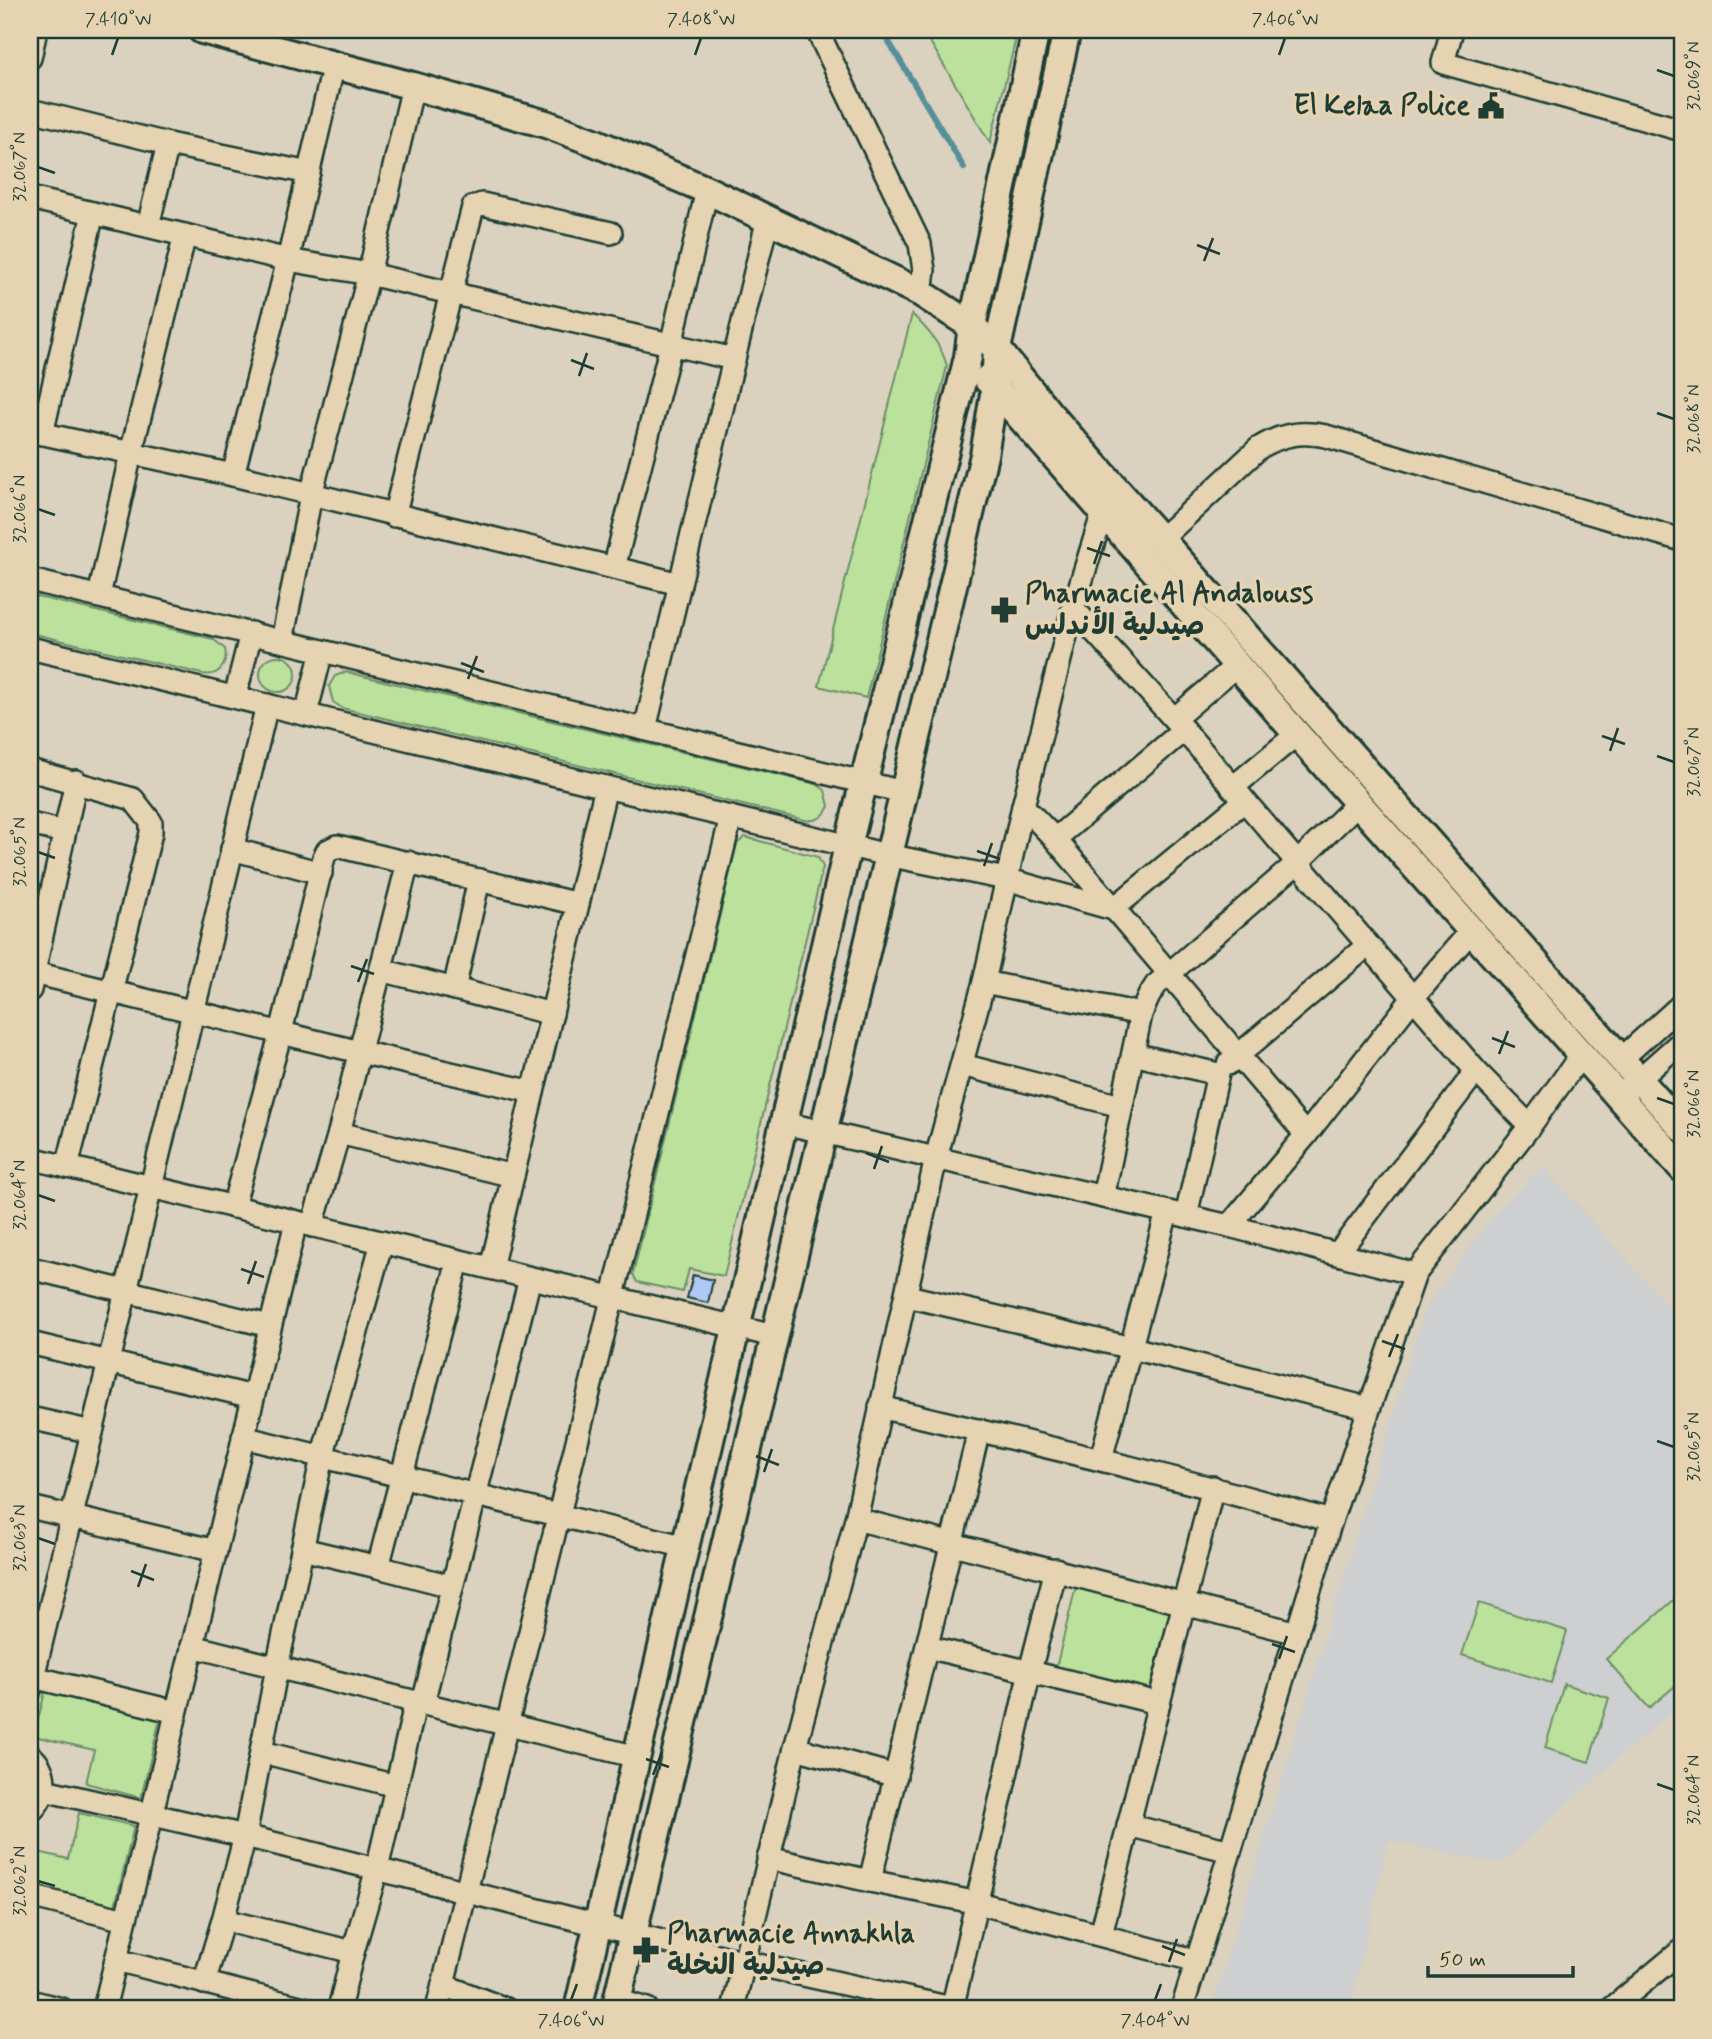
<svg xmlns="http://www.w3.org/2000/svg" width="1712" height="2039" viewBox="0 0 1712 2039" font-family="Mynerve,'Playpen Sans Arabic',sans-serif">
  <rect width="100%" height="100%" fill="#dad1bf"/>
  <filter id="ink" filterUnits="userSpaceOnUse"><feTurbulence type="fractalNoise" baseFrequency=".0143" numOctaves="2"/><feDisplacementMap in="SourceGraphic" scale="14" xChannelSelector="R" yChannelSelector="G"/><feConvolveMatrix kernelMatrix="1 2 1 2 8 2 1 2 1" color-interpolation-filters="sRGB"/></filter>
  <g filter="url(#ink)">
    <!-- built -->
    <polygon fill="#cdcfd0" points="1543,1167 1682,1322 1682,1702 1500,1864 1388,1841 1349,2009 1212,2009 1426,1307 1498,1209"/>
    <!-- green -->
    <g fill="#bbe19d" stroke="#6d8f68" stroke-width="2">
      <polygon points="923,30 1018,30 990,143"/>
      <path d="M912 314C928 330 941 344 947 366L866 698 819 686Z"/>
      <path d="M30 595 213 639 225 649C228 665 219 677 202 674L30 633Z"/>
      <circle cx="278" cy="674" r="18"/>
      <path d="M346 672 816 784 825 790 829 806C824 817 817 822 805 820L342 708 333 702 329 686 335 676Z"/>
      <polygon points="745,837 818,857 823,867 724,1276 689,1269 683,1292 637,1282 633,1274 737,844"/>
      <polygon points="1076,1586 1170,1610 1149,1692 1056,1668"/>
      <polygon points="1682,1593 1682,1680 1649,1708 1606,1659"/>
      <polygon points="1479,1603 1567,1631 1551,1683 1462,1655"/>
      <polygon points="1564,1684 1609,1698 1589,1762 1545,1748"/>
      <polygon points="46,1688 161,1715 141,1798 86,1783 94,1750 34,1736"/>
      <polygon points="79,1813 134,1826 114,1910 30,1890 30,1850 68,1859"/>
    </g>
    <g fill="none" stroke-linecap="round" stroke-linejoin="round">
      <!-- stream -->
      <polyline stroke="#578f99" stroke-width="6" points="882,30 964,168"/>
    </g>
    <!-- building -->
    <polygon fill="#afc9f7" stroke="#1f3d34" stroke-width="2" points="693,1275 713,1280 708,1303 687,1298"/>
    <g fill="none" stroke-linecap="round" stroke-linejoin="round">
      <!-- minor casing -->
      <g stroke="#1f3d34" stroke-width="26">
        <g id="minor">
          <polyline points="817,30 920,244 924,270 921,293"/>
          <polyline points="1452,30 1443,63 1682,130"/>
          <polyline points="30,58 36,30"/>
          <polyline points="30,110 168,144 309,173"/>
          <polyline points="30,198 288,260 369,274 413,86"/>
          <polyline points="148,226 168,144"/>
          <polyline points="30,431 233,475 680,584"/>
          <polyline points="42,434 93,213"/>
          <polyline points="233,475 288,260 334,64"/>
          <polyline points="394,516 473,207 482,204 611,233"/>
          <path d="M1161 539 1259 448C1282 434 1301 431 1326 436L1682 540"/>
          <polyline points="614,568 671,345 707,190"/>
          <polyline points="30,580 903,792"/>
          <polyline points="99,596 131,453 185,235"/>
          <polyline points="1073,608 1184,730 1476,1071 1530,1126"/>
          <polyline points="282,641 311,495 369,274 734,359"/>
          <polyline points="30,648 887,855 1006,879 1113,909 1243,802"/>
          <polyline points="235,697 251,633"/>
          <polyline points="306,714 322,651"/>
          <polyline points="1174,719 1237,665"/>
          <polyline points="645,729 768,218"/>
          <polyline points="30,770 133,799 151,822 151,833 67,1167"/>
          <polyline points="1232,788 1297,734"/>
          <polyline points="1023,806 1055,839 1306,1135"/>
          <polyline points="30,824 64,832"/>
          <polyline points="1055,839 1184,730"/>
          <polyline points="232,849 321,873"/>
          <polyline points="381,970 552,1014"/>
          <polyline points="30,972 360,1052 533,1092"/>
          <polyline points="984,982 1141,1014"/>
          <polyline points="454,989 479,880"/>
          <polyline points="30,990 76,781"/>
          <polyline points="1133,1054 1218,1074 1186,1216"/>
          <polyline points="1621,1059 1682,1004"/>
          <polyline points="1228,1064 1368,945"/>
          <polyline points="962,1065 1121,1106"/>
          <polyline points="1629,1088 1682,1041"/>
          <polyline points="784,1123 1229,1226 1415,1274 1530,1126 1581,1055"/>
          <polyline points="339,1133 513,1176"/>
          <polyline points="30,1158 774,1336"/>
          <polyline points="1103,1197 1141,1014 1149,996 1156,985 1296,864 1358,803"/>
          <polyline points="233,1207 281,1032 324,857 327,851 337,846 578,904"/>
          <polyline points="312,1226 339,1133 408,862"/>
          <polyline points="1229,1226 1306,1135 1413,998 1471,931"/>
          <polyline points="1338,1253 1476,1071"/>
          <polyline points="30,1268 270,1326"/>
          <polyline points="491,1268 606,787"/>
          <polyline points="907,1296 1132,1348 1368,1408"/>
          <polyline points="30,1343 253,1397"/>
          <path d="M880 1407C1031 1443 1182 1478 1331 1521"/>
          <polyline points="30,1418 92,1432"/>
          <polyline points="243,1437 686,1547"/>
          <polyline points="1101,1459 1167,1212"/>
          <polyline points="30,1507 216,1551"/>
          <polyline points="856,1519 1297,1633"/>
          <polyline points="302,1549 378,1567 458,1261"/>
          <polyline points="378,1567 451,1586"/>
          <polyline points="192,1646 637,1757"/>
          <polyline points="927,1647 1158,1703"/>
          <polyline points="33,1677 176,1712"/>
          <polyline points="30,1690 267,705"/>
          <polyline points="423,1703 530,1278"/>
          <polyline points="795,1748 896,1776"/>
          <polyline points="262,1752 396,1786"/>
          <path d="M30 1755C49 1771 48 1796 30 1812"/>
          <polyline points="44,1790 245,1836 745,1962 956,2009"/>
          <polyline points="1128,1825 1230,1851"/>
          <polyline points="768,1858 870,1881 978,1903 1197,1961"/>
          <polyline points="870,1881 979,1430"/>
          <polyline points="30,1896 125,1920"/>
          <polyline points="223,1920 353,1952"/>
          <polyline points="1101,1935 1213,1487"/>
          <polyline points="116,1960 308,2009"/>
          <polyline points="204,1983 223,1920 245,1836 277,1667 322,1457 382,1242"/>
          <polyline points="443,1985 506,2009"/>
          <polyline points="617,2000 647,2009"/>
          <polyline points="30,2001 62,2009"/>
          <polyline points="104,2009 296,1222"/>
          <polyline points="339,2009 353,1952 377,1869 416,1701"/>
          <polyline points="437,2009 731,817"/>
          <polyline points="733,2009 795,1748 856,1519 936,1158 984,982 1023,806 1073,608 1103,512"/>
          <polyline points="952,2009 1030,1671 1056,1569"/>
          <polyline points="1182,2009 1331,1521 1415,1274"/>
          <polyline points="1611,2009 1682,1950"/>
        </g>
      </g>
      <!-- major casing -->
      <g stroke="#1f3d34" stroke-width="32">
        <g id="major">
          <polyline points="202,30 413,86 546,124 594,142 707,190 921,293 972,326 997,349 1048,412 1682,1128"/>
          <polyline points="987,379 1297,734 1682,1168"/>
          <polyline points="578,2009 848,846 968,357 972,326 1036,30"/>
          <polyline points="615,2009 984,455 995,388 997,349 1067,30"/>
        </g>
      </g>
      <!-- minor -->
      <use href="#minor" stroke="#e5d3b1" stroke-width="21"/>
      <!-- major -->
      <use href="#major" stroke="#e5d3b1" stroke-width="26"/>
    </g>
  </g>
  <!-- ticks -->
  <path fill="none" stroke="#1f3d34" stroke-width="2.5" d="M112 55 118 38M695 55 701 38M1279 55 1285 38M1657 70 1674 76M38 167 55 173M1197 245 1220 254M1204 261 1213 238M571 360 594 369M579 376 587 353M1657 413 1674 419M38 509 55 515M1087 548 1110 556M1094 564 1102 541M461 663 484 672M468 679 477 656M1602 736 1625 744M1610 751 1618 728M1657 756 1674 762M977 851 1000 859M38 852 55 858M984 866 992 843M351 966 374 974M358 982 367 959M1492 1038 1515 1047M1499 1054 1508 1031M1657 1098 1674 1104M866 1153 889 1162M874 1169 882 1146M38 1195 55 1201M241 1269 264 1277M248 1284 256 1261M1382 1341 1405 1349M1389 1357 1398 1334M1657 1441 1674 1447M756 1456 779 1465M764 1472 772 1449M38 1538 55 1544M131 1571 154 1580M138 1587 146 1564M1272 1644 1295 1652M1279 1659 1287 1636M646 1759 669 1767M653 1775 662 1752M1657 1784 1674 1790M38 1881 55 1886M1162 1946 1185 1955M1169 1962 1177 1939M571 2000 577 1984M1155 2000 1161 1984"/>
  <!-- icons -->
  <defs>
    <g id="civic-bare" transform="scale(2.1)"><path d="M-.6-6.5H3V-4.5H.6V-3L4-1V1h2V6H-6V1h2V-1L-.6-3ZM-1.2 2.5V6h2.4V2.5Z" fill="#1f3d34" stroke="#e5d3b1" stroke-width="2.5" paint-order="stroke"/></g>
    <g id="pharmacy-bare" transform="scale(2.1)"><path d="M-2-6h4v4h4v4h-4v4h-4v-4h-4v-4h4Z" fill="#1f3d34" stroke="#e5d3b1" stroke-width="2.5" paint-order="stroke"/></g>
  </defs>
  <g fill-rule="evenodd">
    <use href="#civic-bare" x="1491" y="106"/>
    <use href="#pharmacy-bare" x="1004" y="610"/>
    <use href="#pharmacy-bare" x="646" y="1950"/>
  </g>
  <g text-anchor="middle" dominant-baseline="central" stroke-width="7" stroke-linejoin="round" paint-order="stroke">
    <!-- poi labels -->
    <g font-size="28" font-weight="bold" fill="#1f3d34" stroke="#e5d3b1" text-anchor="start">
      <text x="1470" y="106" text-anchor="end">El Kelaa Police</text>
      <text x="1025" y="594">Pharmacie Al Andalouss<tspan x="1025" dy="32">صيدلية الأندلس</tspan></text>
      <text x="667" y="1934">Pharmacie Annakhla<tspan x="667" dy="32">صيدلية النخلة</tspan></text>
    </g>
  </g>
  <!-- margin -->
  <rect width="1712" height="2039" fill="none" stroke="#e5d3b1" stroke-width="77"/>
  <!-- scale -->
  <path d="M1428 1966v10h145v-10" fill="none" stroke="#1f3d34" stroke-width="3.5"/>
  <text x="1439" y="1966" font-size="21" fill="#1f3d34" stroke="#e5d3b1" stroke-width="5" paint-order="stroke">50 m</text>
  <rect x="38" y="38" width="1636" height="1962" fill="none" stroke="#1f3d34" stroke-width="2.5"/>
  <g font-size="18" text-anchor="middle" fill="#1f3d34">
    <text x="118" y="25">7.410°W</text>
    <text x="701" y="25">7.408°W</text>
    <text x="1285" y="25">7.406°W</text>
    <text transform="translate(1693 76) rotate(-90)" y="6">32.069°N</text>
    <text transform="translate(19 167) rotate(-90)" y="6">32.067°N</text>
    <text transform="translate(1693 419) rotate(-90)" y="6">32.068°N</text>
    <text transform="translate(19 509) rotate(-90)" y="6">32.066°N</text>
    <text transform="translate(1693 762) rotate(-90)" y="6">32.067°N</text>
    <text transform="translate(19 852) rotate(-90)" y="6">32.065°N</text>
    <text transform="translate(1693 1104) rotate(-90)" y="6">32.066°N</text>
    <text transform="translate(19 1195) rotate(-90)" y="6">32.064°N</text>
    <text transform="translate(1693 1447) rotate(-90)" y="6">32.065°N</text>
    <text transform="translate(19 1538) rotate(-90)" y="6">32.063°N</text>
    <text transform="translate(1693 1790) rotate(-90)" y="6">32.064°N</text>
    <text transform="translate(19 1881) rotate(-90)" y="6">32.062°N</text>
    <text x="571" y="2026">7.406°W</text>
    <text x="1155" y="2026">7.404°W</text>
  </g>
</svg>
